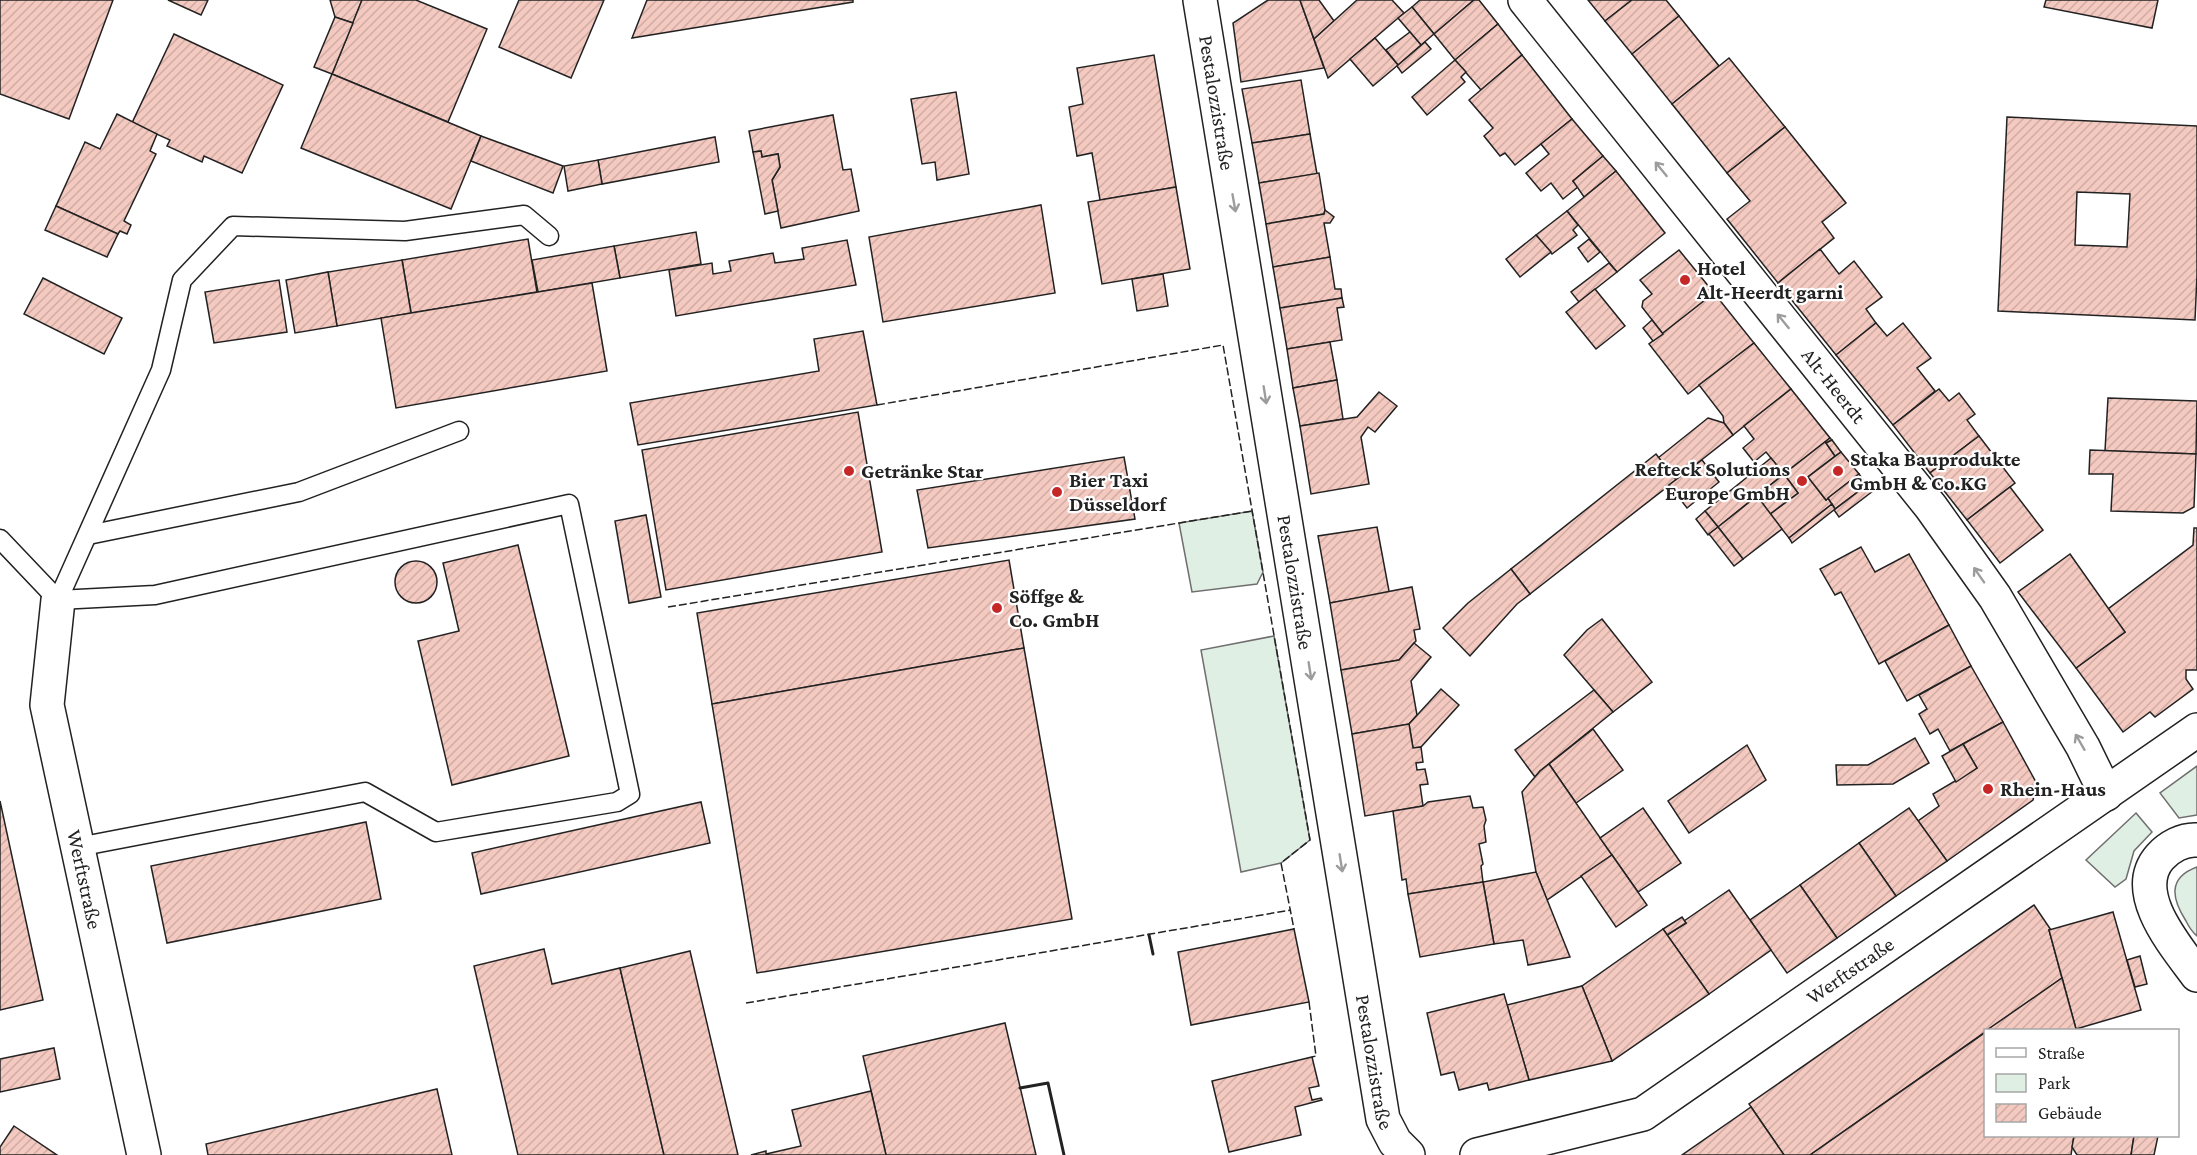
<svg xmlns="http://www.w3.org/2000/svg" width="2197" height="1155" viewBox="0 0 2197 1155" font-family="'Crimson Pro',serif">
  <defs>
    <pattern id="building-hatch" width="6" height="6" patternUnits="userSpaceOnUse" patternTransform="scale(1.5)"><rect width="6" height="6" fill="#f3c9c0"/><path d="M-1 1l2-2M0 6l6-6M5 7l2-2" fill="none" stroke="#d0aca5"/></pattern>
  </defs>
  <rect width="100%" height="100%" fill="#fff"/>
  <!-- green -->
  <g fill="#e0efe3" stroke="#6f6f6f" stroke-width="1.5">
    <polygon points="1252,511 1263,572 1257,584 1192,592 1179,523"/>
    <polygon points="1274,636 1310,840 1281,863 1241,872 1201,650"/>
    <polygon points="2197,766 2197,815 2179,818 2160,793"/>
    <polygon points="2136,813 2152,832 2134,851 2126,879 2115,887 2086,860"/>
    <path d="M2197 867V936C2192 932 2189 927 2186 921 2172 899 2167 878 2197 867Z"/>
  </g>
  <!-- building -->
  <g fill="url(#building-hatch)" stroke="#222" stroke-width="1.5" fill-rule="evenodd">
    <polygon points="0,0 113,0 69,119 0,94"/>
    <polygon points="168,0 208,0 201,15"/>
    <polygon points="330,0 362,0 353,23 335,17"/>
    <polygon points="362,0 416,0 487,29 448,122 332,74"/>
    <polygon points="519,0 604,0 571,78 499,47"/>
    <polygon points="647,0 853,0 853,2 632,38"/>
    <polygon points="1268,0 1300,0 1324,68 1241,82 1233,23"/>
    <polygon points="1300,0 1319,0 1334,21 1314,39"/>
    <polygon points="1357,0 1392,0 1404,13 1328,78 1314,39"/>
    <polygon points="1420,0 1474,0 1434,34 1412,7"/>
    <polygon points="1474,0 1479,0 1498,24 1455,60 1434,34"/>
    <polygon points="1588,0 1632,0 1605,21"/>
    <polygon points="1632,0 1666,0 1679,16 1632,54 1605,21"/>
    <polygon points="2046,0 2158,0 2152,28 2044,7"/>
    <polygon points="1412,7 1434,34 1421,45 1398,18"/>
    <polygon points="1679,16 1719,66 1672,104 1632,54"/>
    <polygon points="335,17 353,23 332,74 314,67"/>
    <polygon points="1498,24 1522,55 1481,90 1455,60"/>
    <polygon points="1410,32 1421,45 1398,65 1386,50"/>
    <polygon points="174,34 283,85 242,173 204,156 202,162 167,146 170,140 132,123"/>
    <polygon points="1375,38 1398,65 1373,86 1350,59"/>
    <polygon points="1425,42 1431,49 1402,73 1397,66"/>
    <polygon points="1154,55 1176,187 1100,200 1092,153 1077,156 1069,107 1083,104 1077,68"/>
    <polygon points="1522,55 1572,119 1515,165 1505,153 1500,156 1484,136 1493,128 1469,100"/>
    <polygon points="1729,58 1785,127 1727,173 1672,104"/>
    <polygon points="1455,60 1466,72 1461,77 1465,82 1427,115 1412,97"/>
    <polygon points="332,74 481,136 451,209 301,148"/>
    <polygon points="1301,80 1310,134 1252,143 1242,89"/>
    <polygon points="956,92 969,174 937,180 935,162 922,164 911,99"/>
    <polygon points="117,114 157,134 150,151 156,154 124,221 131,225 127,234 120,231 118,234 56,206 85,142 100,149"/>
    <polygon points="833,115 843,170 851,169 859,211 781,228 772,180 780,167 778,154 762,157 761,151 753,152 749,131"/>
    <path d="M2007 117 2197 126V275L2195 320 1998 311ZM2077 192 2130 194 2127 247 2075 245Z"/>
    <polygon points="1572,119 1603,156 1573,181 1578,187 1563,199 1551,183 1541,191 1526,173 1549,154 1541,144"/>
    <polygon points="1785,127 1846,203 1822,222 1834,238 1778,283 1727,219 1750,201 1727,173"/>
    <polygon points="1310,134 1317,174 1259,183 1252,143"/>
    <polygon points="481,136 563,166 553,193 471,161"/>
    <polygon points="715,137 719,162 602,184 598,160"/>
    <polygon points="761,151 762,157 778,154 780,167 772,180 778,211 765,214 753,152"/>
    <polygon points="1603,156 1616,171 1584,197 1573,181"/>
    <polygon points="598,160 602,184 568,191 564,166"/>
    <polygon points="1616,171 1665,233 1617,272 1567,211"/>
    <polygon points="1319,173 1325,210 1324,214 1266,224 1259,183"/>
    <polygon points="1176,187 1190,269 1102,284 1088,202"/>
    <polygon points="1041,205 1055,293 883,322 869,237"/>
    <polygon points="56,206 118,234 107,257 45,230"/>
    <polygon points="1325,210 1334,217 1330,223 1324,223 1330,257 1273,267 1266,224 1324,214"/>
    <polygon points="1567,211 1578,225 1573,230 1577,235 1552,254 1536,235"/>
    <polygon points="696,232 701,264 620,278 614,246"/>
    <polygon points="1536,235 1551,252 1520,277 1506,259"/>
    <polygon points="528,239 537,292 411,313 402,260"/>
    <polygon points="1589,239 1600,252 1588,262 1578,248"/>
    <polygon points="847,240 856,285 676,316 669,270 712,263 713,274 731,271 729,261 773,253 775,263 804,259 802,248"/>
    <polygon points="614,246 620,278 538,292 532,260"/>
    <polygon points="1820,249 1839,274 1854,261 1882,297 1866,309 1876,323 1836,355 1778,283"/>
    <polygon points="1679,250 1714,293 1663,334 1642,307 1643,301 1652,294 1640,280"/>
    <polygon points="1330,257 1335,289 1341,289 1342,298 1280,308 1273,267"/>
    <polygon points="402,260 411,313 337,326 328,272"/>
    <polygon points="1609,263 1617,272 1579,302 1571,292"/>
    <polygon points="328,272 337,326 295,333 286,280"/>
    <polygon points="1163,274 1168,306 1137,311 1132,279"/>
    <polygon points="43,278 122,318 104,354 24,314"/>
    <polygon points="279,280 287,332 214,343 205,292"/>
    <polygon points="592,283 607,371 396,408 381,318"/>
    <polygon points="1595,289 1625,326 1596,349 1566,312"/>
    <polygon points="1714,293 1754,343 1688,394 1649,344"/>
    <polygon points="1342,298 1344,307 1337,308 1342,340 1287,349 1280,308"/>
    <polygon points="1652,320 1663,334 1653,341 1643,328"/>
    <polygon points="1876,323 1887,336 1903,323 1931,358 1917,368 1935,391 1893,425 1836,355"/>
    <polygon points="863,331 877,405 638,445 630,403 819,371 814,339"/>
    <polygon points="1330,342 1337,380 1293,388 1287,349"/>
    <polygon points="1754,343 1791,389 1733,435 1724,423 1723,416 1699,385"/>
    <polygon points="1337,380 1343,419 1300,426 1293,388"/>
    <polygon points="1791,389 1830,438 1784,474 1766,452 1754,462 1743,448 1754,439 1744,426"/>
    <polygon points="1939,389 1949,401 1959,393 1975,414 1967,420 1979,436 1930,473 1893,425"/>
    <polygon points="1379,392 1397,406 1375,432 1368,427 1361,437 1369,484 1311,494 1300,426 1357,417"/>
    <polygon points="2108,398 2197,401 2196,454 2105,451"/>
    <polygon points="858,412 882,552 666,590 642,450"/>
    <polygon points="1708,418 1724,423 1733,435 1676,480 1658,458"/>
    <polygon points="1979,436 2015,483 1967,520 1930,473"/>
    <polygon points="1830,438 1832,440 1826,443 1835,456 1808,477 1826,500 1828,498 1832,504 1789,538 1770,514 1798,493 1784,474"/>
    <polygon points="1832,440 1841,452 1835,456 1826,443"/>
    <polygon points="2090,450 2196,454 2194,507 2183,513 2111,511 2113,474 2089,474"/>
    <polygon points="1841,452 1859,474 1826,500 1808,477"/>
    <polygon points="1656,454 1676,480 1530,594 1511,569"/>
    <polygon points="1124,457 1135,519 928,548 917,490"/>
    <polygon points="1771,458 1784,474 1718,527 1705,511"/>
    <polygon points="1702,460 1719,482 1687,508 1669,485"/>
    <polygon points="1784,474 1798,493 1770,514 1757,496"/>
    <polygon points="1859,474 1867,485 1835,509 1828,498"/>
    <polygon points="1867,485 1873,491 1839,517 1834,510"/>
    <polygon points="2010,487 2043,530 2000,563 1967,520"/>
    <polygon points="1757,496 1782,529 1743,559 1718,527"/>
    <polygon points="1832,504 1835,509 1792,543 1789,538"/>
    <polygon points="1705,511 1718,527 1708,535 1696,519"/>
    <polygon points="646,515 661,597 629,603 615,521"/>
    <polygon points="1377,527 1389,591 1387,593 1330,603 1318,536"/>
    <polygon points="1718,527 1743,559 1734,566 1709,534"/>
    <polygon points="2194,528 2197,528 2197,670 2186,670 2186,679 2193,689 2155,717 2150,712 2123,732 2076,668 2125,632 2108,609 2193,545"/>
    <polygon points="518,545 569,756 452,785 418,641 459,631 443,563"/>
    <polygon points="1861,547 1875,572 1909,554 1949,625 1879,664 1841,592 1835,595 1820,569"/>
    <polygon points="2070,554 2125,632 2076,668 2018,592"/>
    <polygon points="1009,560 1024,648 712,704 697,613"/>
    <circle cx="416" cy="582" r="21"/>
    <polygon points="1511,569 1530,594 1517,604 1470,656 1443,628 1468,603"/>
    <polygon points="1412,587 1420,629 1414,630 1416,641 1414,643 1399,660 1341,670 1330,603"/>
    <polygon points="1602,619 1652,682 1613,712 1564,655 1587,630"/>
    <polygon points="1949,625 1971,666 1907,701 1885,661"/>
    <polygon points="1414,643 1431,657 1411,681 1417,715 1409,724 1352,734 1341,670 1399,660"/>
    <polygon points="1024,648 1072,919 757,973 712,704"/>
    <polygon points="1971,666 2003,722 1950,751 1938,729 1930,734 1919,714 1927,709 1919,695"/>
    <polygon points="1441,689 1459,705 1421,747 1413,748 1409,724"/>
    <polygon points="1594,690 1613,712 1540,771 1535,777 1515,750"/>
    <polygon points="2003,722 2037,784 2033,800 1947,861 1918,821 1939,806 1933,794 1977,768 1963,744"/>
    <polygon points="1409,724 1413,748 1421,747 1423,762 1416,763 1417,770 1425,769 1428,784 1420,785 1423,806 1365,816 1352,734"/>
    <polygon points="1593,729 1623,770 1576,803 1549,764"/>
    <polygon points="1915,738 1929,763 1893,784 1837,785 1836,765 1868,765"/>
    <polygon points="1963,744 1977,768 1956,782 1942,756"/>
    <polygon points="1747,745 1766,780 1689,833 1668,801"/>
    <polygon points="1549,764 1612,855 1547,900 1536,872 1522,792 1540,771"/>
    <polygon points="1470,796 1473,808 1483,807 1486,820 1484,826 1486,842 1479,844 1483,864 1481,866 1483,882 1408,894 1406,879 1402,880 1393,811 1423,806 1428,802"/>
    <polygon points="0,801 43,1000 0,1010"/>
    <polygon points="701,802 710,843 481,894 472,853"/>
    <polygon points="1643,808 1681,863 1638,892 1600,838"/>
    <polygon points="1909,808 1947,861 1896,896 1859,843"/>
    <polygon points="366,822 381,899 167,943 151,866"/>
    <polygon points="1859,843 1896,896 1837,938 1800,885"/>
    <polygon points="1612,855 1647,905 1616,927 1581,876"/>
    <polygon points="1536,872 1570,957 1528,965 1523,940 1494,944 1483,882"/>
    <polygon points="1483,882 1494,944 1420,957 1408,894"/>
    <polygon points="1800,885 1837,938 1787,973 1750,920"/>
    <polygon points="1729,890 1771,950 1709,994 1667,935 1686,923 1684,921"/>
    <polygon points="2034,905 2051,930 2049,930 2062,978 1810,1155 1784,1155 1749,1104"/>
    <polygon points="2113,912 2141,1010 2076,1029 2049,930"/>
    <polygon points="1682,917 1686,923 1667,935 1663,929"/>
    <polygon points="1294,929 1309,1002 1191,1025 1178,952"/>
    <polygon points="1663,929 1709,994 1612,1061 1582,986"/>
    <polygon points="544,949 552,984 620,968 664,1155 518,1155 474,966"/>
    <polygon points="690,951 738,1155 664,1155 620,968"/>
    <polygon points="2140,956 2147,984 2135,987 2127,960"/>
    <polygon points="2062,978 2076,1029 2079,1030 1987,1030"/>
    <polygon points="1582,986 1612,1061 1529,1080 1507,1005"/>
    <polygon points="1504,994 1529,1080 1489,1090 1487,1083 1459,1090 1454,1072 1441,1075 1427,1013"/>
    <polygon points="1005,1023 1036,1155 886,1155 863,1056"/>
    <polygon points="1986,1032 1986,1136 2074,1136 2071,1155 1810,1155"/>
    <polygon points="54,1048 60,1079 0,1092 0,1059"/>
    <polygon points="1312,1057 1319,1086 1309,1088 1312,1100 1321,1098 1322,1100 1295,1107 1301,1135 1229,1152 1212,1081"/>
    <polygon points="437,1089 452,1155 208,1155 206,1144"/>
    <polygon points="871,1091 886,1155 751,1155 766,1151 766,1154 801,1146 792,1110"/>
    <polygon points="1751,1107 1784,1155 1682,1155"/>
    <polygon points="14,1126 57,1155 0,1155 0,1147"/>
    <polygon points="2074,1136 2134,1136 2131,1155 2077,1155 2072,1147"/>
    <polygon points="2134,1136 2158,1136 2154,1155 2131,1155"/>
  </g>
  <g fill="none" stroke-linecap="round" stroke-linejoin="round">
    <!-- service casing -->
    <g stroke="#222" stroke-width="21">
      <g id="service">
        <polyline points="88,535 299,492 459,431"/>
        <polyline points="0,539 58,600 155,595 569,504 630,794 617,802 436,832 365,792 78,847"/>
        <polyline points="58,600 161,370 182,280 233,226 405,231 524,215 549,236"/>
      </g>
    </g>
    <!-- minor casing -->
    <g stroke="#222" stroke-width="36">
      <g id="minor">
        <path id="s1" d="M1200 0 1383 1119 1395 1142 1408 1155"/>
        <path id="s2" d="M1525 0 1931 507 1995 597 2083 747 2106 794"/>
        <path id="s3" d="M58 600 47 705 144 1155"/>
        <path d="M2197 840C2183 839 2169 847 2160 857 2129 892 2175 945 2197 975"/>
        <path id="s4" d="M1477 1155 1643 1114 2197 730"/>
      </g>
    </g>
    <!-- service -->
    <use href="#service" stroke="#fff" stroke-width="18"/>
    <!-- minor -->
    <use href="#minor" stroke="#fff" stroke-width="33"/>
    <!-- fence -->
    <g stroke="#222" stroke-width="1.5" stroke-dasharray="8 3" stroke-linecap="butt">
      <polyline points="877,405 1223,345 1310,840 1281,863 1294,929"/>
      <polyline points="668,607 1252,511"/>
      <polyline points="1309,1002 1316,1056 1312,1057"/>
      <polyline points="746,1003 1291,910"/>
    </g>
    <!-- wall -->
    <g stroke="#222" stroke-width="3">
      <polyline points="1149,935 1153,954"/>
      <polyline points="1020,1088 1048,1083 1064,1155"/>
    </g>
  </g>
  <!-- one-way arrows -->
  <defs><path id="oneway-shaft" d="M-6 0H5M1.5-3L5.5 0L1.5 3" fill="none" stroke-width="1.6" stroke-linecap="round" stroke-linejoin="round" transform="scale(1.5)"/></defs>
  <g stroke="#9c9c9c">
    <use href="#oneway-shaft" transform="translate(1661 169) rotate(-129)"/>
    <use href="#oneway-shaft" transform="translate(1234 203) rotate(80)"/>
    <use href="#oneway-shaft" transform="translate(1783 321) rotate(-129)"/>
    <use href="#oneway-shaft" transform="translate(1265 395) rotate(81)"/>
    <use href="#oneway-shaft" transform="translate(1979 575) rotate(-125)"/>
    <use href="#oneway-shaft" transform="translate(1310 671) rotate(81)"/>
    <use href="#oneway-shaft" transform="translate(2080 742) rotate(-120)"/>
    <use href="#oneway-shaft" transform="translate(1341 863) rotate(81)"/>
  </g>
  <!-- markers -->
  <g fill="#c62828" stroke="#fff" stroke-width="2">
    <circle cx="1685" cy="280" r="6"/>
    <circle cx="849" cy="471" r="6"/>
    <circle cx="1838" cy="471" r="6"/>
    <circle cx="1802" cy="481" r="6"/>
    <circle cx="1057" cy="492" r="6"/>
    <circle cx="997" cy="608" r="6"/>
    <circle cx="1988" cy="789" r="6"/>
  </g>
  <g text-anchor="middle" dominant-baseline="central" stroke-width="4.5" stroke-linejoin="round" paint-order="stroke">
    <!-- street labels -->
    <g font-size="21" fill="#222" stroke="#fff">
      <text stroke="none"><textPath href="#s1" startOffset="104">Pestalozzistraße</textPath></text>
      <text stroke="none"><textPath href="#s2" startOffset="494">Alt-Heerdt</textPath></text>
      <text stroke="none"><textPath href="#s1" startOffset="590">Pestalozzistraße</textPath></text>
      <text stroke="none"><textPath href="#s3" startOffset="284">Werftstraße</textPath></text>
      <text stroke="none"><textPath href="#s4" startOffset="423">Werftstraße</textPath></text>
      <text stroke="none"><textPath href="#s1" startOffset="1076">Pestalozzistraße</textPath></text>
    </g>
    <!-- poi labels -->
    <g font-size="21" font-weight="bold" fill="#222" stroke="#fff" text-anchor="start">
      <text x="1697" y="268">Hotel<tspan x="1697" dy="24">Alt-Heerdt garni</tspan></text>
      <text x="1850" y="459">Staka Bauprodukte<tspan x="1850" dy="24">GmbH &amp; Co.KG</tspan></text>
      <text x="1790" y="469" text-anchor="end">Refteck Solutions<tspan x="1790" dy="24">Europe GmbH</tspan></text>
      <text x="861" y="471">Getränke Star</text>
      <text x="1069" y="480">Bier Taxi<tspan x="1069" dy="24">Düsseldorf</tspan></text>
      <text x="1009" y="596">Söffge &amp;<tspan x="1009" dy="24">Co. GmbH</tspan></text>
      <text x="2000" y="789">Rhein-Haus</text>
    </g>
  </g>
  <!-- legend -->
  <rect x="1984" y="1029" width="195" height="108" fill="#ffffff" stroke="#a7a7a7" stroke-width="1.5"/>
  <rect x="1996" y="1048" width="30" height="9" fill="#ffffff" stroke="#a7a7a7" stroke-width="1.5"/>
  <text x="2038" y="1059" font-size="18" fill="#222222">Straße</text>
  <rect x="1996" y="1074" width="30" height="18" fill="#e0efe3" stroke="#a7a7a7" stroke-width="1.5"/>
  <text x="2038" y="1089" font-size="18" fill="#222222">Park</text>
  <rect x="1996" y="1104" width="30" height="18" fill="url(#building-hatch)" stroke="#a7a7a7" stroke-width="1.5"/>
  <text x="2038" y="1119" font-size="18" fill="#222222">Gebäude</text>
</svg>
